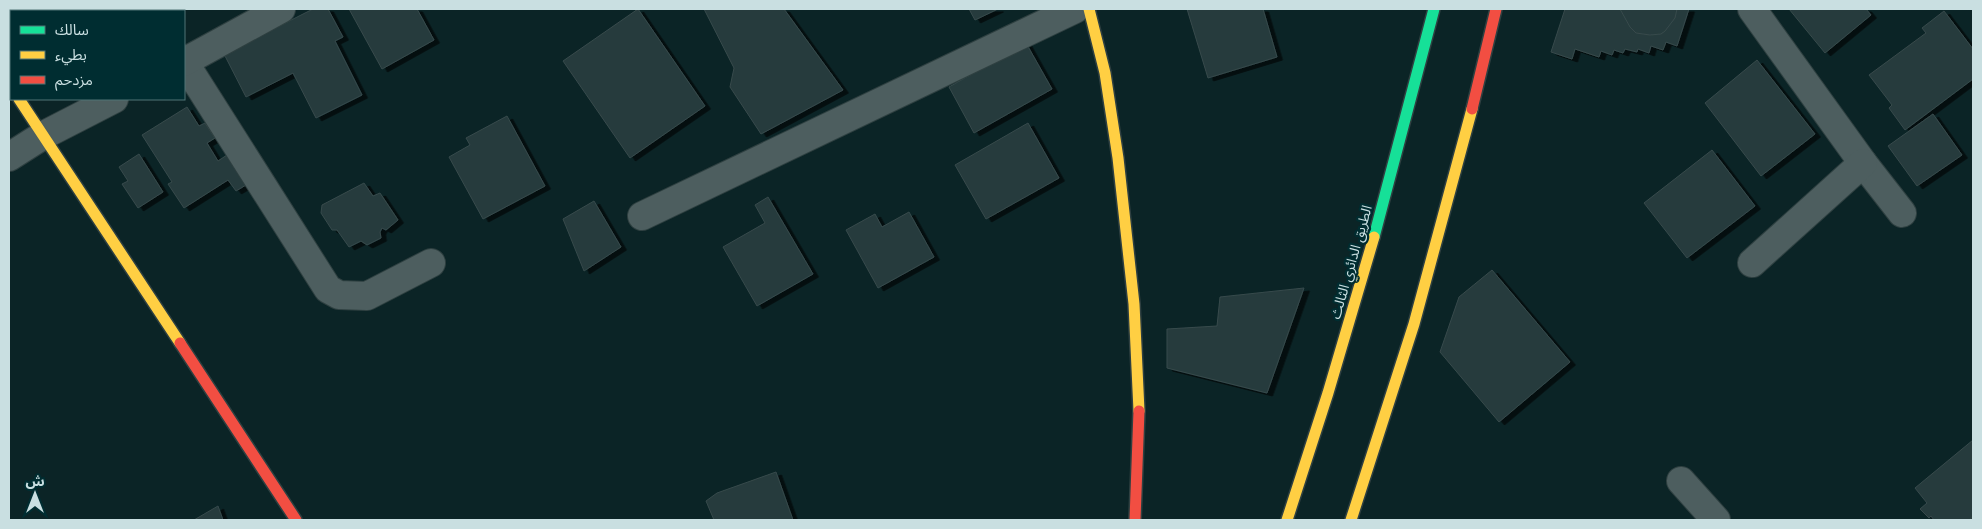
<svg xmlns="http://www.w3.org/2000/svg" width="1982" height="529" viewBox="0 0 1982 529" font-family="Lora,'Noto Sans Arabic',serif">
  <defs>
    <filter id="shadow"><feDropShadow dx="5.5" dy="3" stdDeviation="0" flood-color="#0009"/></filter>
  </defs>
  <rect width="100%" height="100%" fill="#0b2426"/>
  <!-- building -->
  <g fill="#273b3c" stroke="#374a4c" filter="url(#shadow)">
    <polygon points="58,9 170,9 171,11 59,11"/>
    <polygon points="313,9 328,9 343,37 335,41 362,95 316,118 293,73 246,97 224,54"/>
    <polygon points="349,9 417,9 434,40 382,69"/>
    <polygon points="638,9 705,106 630,158 563,61"/>
    <polygon points="704,9 784,9 843,90 761,134 730,87 734,68"/>
    <polygon points="969,9 998,9 975,20"/>
    <polygon points="1187,9 1263,9 1277,57 1208,78"/>
    <polygon points="1565,9 1689,9 1677,46 1666,42 1663,50 1651,46 1649,53 1638,49 1637,52 1625,49 1623,53 1614,50 1612,55 1601,51 1599,57 1575,49 1572,59 1551,52"/>
    <polygon points="1620,9 1677,9 1675,18 1665,31 1661,34 1650,35 1636,33 1630,27"/>
    <polygon points="1789,9 1866,9 1871,15 1825,53"/>
    <polygon points="1944,11 1973,49 1973,79 1905,130 1889,108 1892,105 1869,75 1926,33 1922,28"/>
    <polygon points="1026,43 1052,89 974,133 949,87"/>
    <polygon points="1757,60 1815,134 1761,176 1705,103"/>
    <polygon points="187,107 199,126 205,123 215,138 207,143 218,161 227,155 246,185 236,191 228,180 184,208 168,184 172,182 142,135"/>
    <polygon points="1933,114 1962,155 1917,186 1888,146"/>
    <polygon points="507,116 545,186 483,219 449,157 470,145 466,138"/>
    <polygon points="1028,123 1059,178 986,219 955,165"/>
    <polygon points="1712,150 1755,206 1687,258 1644,203"/>
    <polygon points="139,154 163,192 138,208 122,184 128,181 119,167"/>
    <polygon points="364,183 373,196 380,193 398,220 386,230 382,228 380,232 381,238 367,245 361,241 349,247 337,230 332,230 321,213 322,205"/>
    <polygon points="768,197 813,274 757,306 723,247 765,223 755,205"/>
    <polygon points="594,201 621,247 584,271 563,219"/>
    <polygon points="909,212 934,257 878,288 846,230 875,214 882,227"/>
    <polygon points="1492,270 1570,362 1499,422 1440,352 1459,297"/>
    <polygon points="1304,288 1267,393 1167,368 1167,329 1217,326 1220,297"/>
    <polygon points="1973,440 1973,517 1969,520 1934,520 1931,516 1929,518 1920,509 1927,503 1915,488"/>
    <polygon points="776,472 793,520 714,520 706,501 717,493"/>
    <polygon points="218,506 223,520 194,520"/>
  </g>
  <g fill="none" stroke-linecap="round" stroke-linejoin="round">
    <!-- street casing -->
    <g stroke="#2f4041" stroke-width="30">
      <g id="street">
        <polyline points="1752,9 1863,163 1902,213"/>
        <polyline points="184,62 328,289 339,295 367,296 431,263"/>
        <polyline points="184,62 281,9"/>
        <polyline points="9,82 11,86"/>
        <polyline points="9,157 42,136 114,99"/>
        <polyline points="642,216 1075,9"/>
        <polyline points="1752,263 1863,163"/>
        <polyline points="1681,481 1716,520"/>
      </g>
    </g>
    <!-- fast casing -->
    <g stroke="#2f4041" stroke-width="14">
      <polyline id="fast" points="1374,237 1434,9"/>
    </g>
    <!-- slow casing -->
    <g stroke="#2f4041" stroke-width="14">
      <g id="slow">
        <polyline points="1089,9 1105,73 1118,158 1134,304 1139,411"/>
        <polyline points="19,99 180,343"/>
        <polyline points="1287,520 1328,393 1374,237"/>
        <polyline points="1351,520 1414,324 1472,109"/>
      </g>
    </g>
    <!-- jam casing -->
    <g stroke="#2f4041" stroke-width="14">
      <g id="jam">
        <polyline points="1472,109 1496,9"/>
        <polyline points="180,343 296,520"/>
        <polyline points="1135,520 1139,411"/>
      </g>
    </g>
    <!-- street -->
    <use href="#street" stroke="#4d5e5f" stroke-width="28"/>
    <!-- fast -->
    <use href="#fast" stroke="#16e098" stroke-width="11"/>
    <!-- slow -->
    <use href="#slow" stroke="#ffcf43" stroke-width="11"/>
    <!-- jam -->
    <use href="#jam" stroke="#f24e42" stroke-width="11"/>
  </g>
  <g text-anchor="middle" dominant-baseline="central" stroke-width="4.5" stroke-linejoin="round" paint-order="stroke">
    <!-- street labels -->
    <g font-size="14" fill="#c9dfe1" stroke="#002d31">
      <text transform="translate(1351 262) rotate(-74)">الطريق الدائري الثالث</text>
    </g>
  </g>
  <!-- border -->
  <rect width="1982" height="529" fill="none" stroke="#c9dfe1" stroke-width="20"/>
  <!-- legend -->
  <rect x="10" y="10" width="175" height="90" fill="#002d31" stroke="#507477"/>
  <rect x="20" y="26" width="25" height="8" fill="#16e098" stroke="#507477"/>
  <text x="55" y="35" font-size="15" fill="#c9dfe1">سالك</text>
  <rect x="20" y="51" width="25" height="8" fill="#ffcf43" stroke="#507477"/>
  <text x="55" y="60" font-size="15" fill="#c9dfe1">بطيء</text>
  <rect x="20" y="76" width="25" height="8" fill="#f24e42" stroke="#507477"/>
  <text x="55" y="85" font-size="15" fill="#c9dfe1">مزدحم</text>
  <!-- north arrow -->
  <g transform="translate(35 494)" stroke="#002d31" stroke-width="4" paint-order="stroke">
  <path d="M0-4L9 19L0 12L-9 19Z" fill="#c9dfe1"/>
  <text y="-8" font-size="14" font-weight="bold" text-anchor="middle" fill="#c9dfe1">ش</text>
  </g>
</svg>
